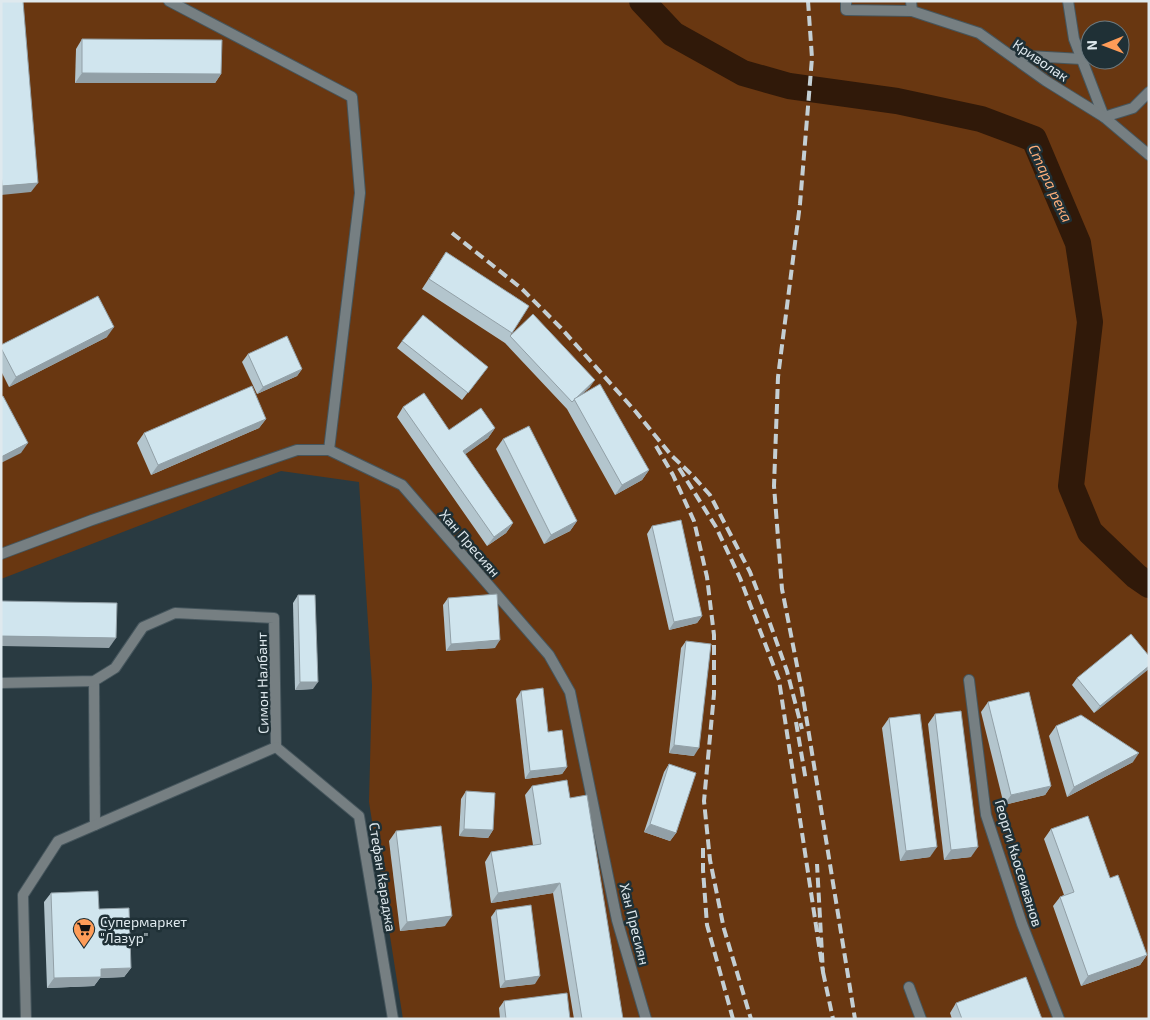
<svg xmlns="http://www.w3.org/2000/svg" width="1150" height="1020" viewBox="0 0 1150 1020" font-family="'Exo 2',sans-serif">
  <rect width="100%" height="100%" fill="#293a41"/>
  <!-- green -->
  <path fill="#693711" fill-rule="evenodd" d="M1 1H1149V1019H403L369 802 372 685 359 482 281 471 1 579ZM1090 30H1120V60H1090Z"/>
  <g fill="none" stroke-linecap="round" stroke-linejoin="round">
    <!-- river -->
    <polyline stroke="#301909" stroke-width="26" points="642,1 673,34 743,73 789,86 897,101 981,119 1034,139 1078,243 1090,322 1071,486 1090,532 1136,576 1149,585"/>
    <!-- minor casing -->
    <g stroke="#46565d" stroke-width="12">
      <g id="minor">
        <polyline points="169,1 352,97 360,193 329,450"/>
        <polyline points="846,1 846,10 912,11 911,1"/>
        <polyline points="1068,1 1074,39 1104,117 1149,155"/>
        <polyline points="912,11 979,33 1046,81 1104,117 1133,108 1149,92"/>
        <polyline points="1011,55 1082,59"/>
        <polyline points="969,680 986,815 1022,924 1059,1019"/>
        <polyline points="94,681 95,825"/>
        <polyline points="1,683 94,681 115,668 143,627 175,613 274,618 276,747"/>
        <polyline points="276,747 359,816 393,1019"/>
        <polyline points="909,987 921,1019"/>
        <polyline points="26,1019 23,895 58,841 276,747"/>
      </g>
    </g>
    <!-- tertiary casing -->
    <g stroke="#46565d" stroke-width="12">
      <polyline id="tertiary" points="1,554 92,520 297,450 329,450 402,485 549,655 570,692 617,920 646,1019"/>
    </g>
    <!-- minor -->
    <use href="#minor" stroke="#767f82" stroke-width="10"/>
    <!-- tertiary -->
    <use href="#tertiary" stroke="#767f82" stroke-width="10"/>
    <!-- rail -->
    <g stroke="#c4cfd4" stroke-width="4" stroke-dasharray="10 5" stroke-linecap="butt">
      <polyline points="808,1 812,58 800,204 778,377 774,486 782,589 802,691 855,1019"/>
      <polyline points="452,233 521,288 561,328 636,412 671,455 692,475 710,495 750,572 768,618 787,671 802,729"/>
      <polyline points="656,446 673,475 694,521 707,577 714,635 714,694 704,801 710,860 724,929 751,1019"/>
      <polyline points="679,468 716,527 740,578 779,680 823,972 817,864"/>
      <polyline points="796,722 806,781"/>
      <polyline points="703,848 703,870 707,925 733,1019"/>
      <polyline points="823,972 833,1019"/>
    </g>
  </g>
  <!-- wall -->
  <g fill="#b3c5cd">
    <polygon points="82,39 221,74 215,83 75,83 76,49"/>
    <polygon points="446,252 529,306 510,336 590,387 582,394 649,470 642,480 615,495 567,409 505,343 422,289"/>
    <polygon points="107,337 9,387 1,371 1,345"/>
    <polygon points="402,341 488,367 462,400 397,348"/>
    <polygon points="248,354 302,369 297,376 257,394 242,362"/>
    <polygon points="403,407 449,430 495,428 488,438 465,454 513,523 506,533 487,546 397,417"/>
    <polygon points="266,419 259,428 151,475 137,443 144,433"/>
    <polygon points="503,439 577,521 570,531 544,544 496,449"/>
    <polygon points="652,526 702,616 697,623 669,630 647,534"/>
    <polygon points="298,595 313,689 295,690 293,603"/>
    <polygon points="448,598 495,648 446,651 443,605"/>
    <polygon points="686,641 694,756 669,753 681,648"/>
    <polygon points="1148,669 1094,713 1072,685 1077,678"/>
    <polygon points="521,691 548,732 567,767 562,774 525,779 516,699"/>
    <polygon points="988,702 1051,786 1045,795 1004,805 981,712"/>
    <polygon points="935,714 971,857 944,860 928,724"/>
    <polygon points="889,718 930,857 900,861 882,728"/>
    <polygon points="1056,726 1133,762 1067,797 1049,736"/>
    <polygon points="669,764 676,833 670,841 644,832 664,772"/>
    <polygon points="532,786 570,798 623,1019 574,1019 553,893 491,903 485,862 491,852 533,845 525,795"/>
    <polygon points="466,791 493,830 488,838 459,836 461,799"/>
    <polygon points="1051,829 1110,878 1147,955 1140,965 1081,986 1053,906 1060,897 1064,895 1044,839"/>
    <polygon points="396,831 445,926 400,931 389,841"/>
    <polygon points="51,893 99,909 131,968 124,977 100,978 94,986 47,988 44,902"/>
    <polygon points="496,910 535,984 500,988 491,917"/>
    <polygon points="504,1001 570,1019 500,1019 499,1008"/>
    <polygon points="956,1003 1042,1019 952,1019 950,1013"/>
  </g>
  <!-- shaded-wall -->
  <g fill="#92a0a7">
    <polygon points="82,73 221,74 215,83 75,83"/>
    <polygon points="38,183 31,192 1,195 1,187 2,186"/>
    <polygon points="114,327 107,337 9,387 16,377"/>
    <polygon points="302,369 297,376 257,394 263,387"/>
    <polygon points="595,380 590,387 575,401 574,400"/>
    <polygon points="266,419 259,428 151,475 158,465"/>
    <polygon points="495,428 488,438 456,461 463,451"/>
    <polygon points="28,443 21,453 1,463 1,457"/>
    <polygon points="649,470 642,480 615,495 622,485"/>
    <polygon points="577,521 570,531 544,544 551,535"/>
    <polygon points="513,523 506,533 487,546 494,537"/>
    <polygon points="702,616 697,623 669,630 674,622"/>
    <polygon points="1,636 116,638 109,648 1,646"/>
    <polygon points="500,640 495,648 446,651 451,644"/>
    <polygon points="1149,666 1149,669 1094,713 1100,706"/>
    <polygon points="300,682 318,682 313,689 295,690"/>
    <polygon points="674,745 699,748 694,756 669,753"/>
    <polygon points="1139,753 1133,762 1067,797 1074,787"/>
    <polygon points="567,767 562,774 525,779 530,771"/>
    <polygon points="1051,786 1045,795 1004,805 1011,795"/>
    <polygon points="650,824 676,833 670,841 644,832"/>
    <polygon points="464,829 493,830 488,838 459,836"/>
    <polygon points="937,847 930,857 900,861 906,851"/>
    <polygon points="978,847 971,857 944,860 951,850"/>
    <polygon points="560,883 553,893 491,903 498,893"/>
    <polygon points="452,916 445,926 400,931 407,922"/>
    <polygon points="1147,955 1140,965 1081,986 1088,976"/>
    <polygon points="131,968 124,977 100,978 94,986 47,988 54,978 101,969"/>
    <polygon points="540,976 535,984 500,988 505,981"/>
  </g>
  <!-- building -->
  <g fill="#d0e5ee" stroke="#92a0a7">
    <polygon points="1,1 23,1 38,183 2,186 1,172"/>
    <polygon points="82,39 222,40 221,74 82,73"/>
    <polygon points="446,252 529,306 512,333 429,279"/>
    <polygon points="98,296 114,327 16,377 1,348 1,345"/>
    <polygon points="533,314 595,380 572,402 510,336"/>
    <polygon points="423,315 488,367 468,393 402,341"/>
    <polygon points="287,336 302,369 263,387 248,354"/>
    <polygon points="600,384 649,470 622,485 574,399"/>
    <polygon points="252,386 266,419 158,465 144,433"/>
    <polygon points="424,393 449,430 481,408 495,428 463,451 513,523 494,537 403,407"/>
    <polygon points="3,396 28,443 1,457 1,397"/>
    <polygon points="529,426 577,521 551,535 503,439"/>
    <polygon points="681,520 702,616 674,622 652,526"/>
    <polygon points="497,594 500,640 451,644 448,598"/>
    <polygon points="298,595 315,595 318,682 300,682"/>
    <polygon points="1,601 117,603 116,638 1,636"/>
    <polygon points="1131,634 1149,656 1149,666 1100,706 1077,678"/>
    <polygon points="686,641 711,644 699,748 674,745"/>
    <polygon points="543,688 548,732 562,730 567,767 530,771 521,691"/>
    <polygon points="1029,692 1051,786 1011,795 988,702"/>
    <polygon points="961,711 978,847 951,850 935,714"/>
    <polygon points="920,714 937,847 906,851 889,718"/>
    <polygon points="1081,715 1139,753 1074,787 1056,726"/>
    <polygon points="669,764 696,773 676,833 650,824"/>
    <polygon points="567,780 570,798 587,795 623,1019 582,1019 560,883 498,893 491,852 541,844 532,786"/>
    <polygon points="466,791 495,793 493,830 464,829"/>
    <polygon points="1088,816 1110,878 1118,875 1147,955 1088,976 1060,897 1074,892 1051,829"/>
    <polygon points="441,826 452,916 407,922 396,831"/>
    <polygon points="98,891 99,909 129,908 131,968 101,969 101,977 54,978 51,893"/>
    <polygon points="531,905 540,976 505,981 496,910"/>
    <polygon points="1026,977 1042,1019 962,1019 956,1003"/>
    <polygon points="567,993 570,1019 506,1019 504,1001"/>
  </g>
  <!-- icons -->
  <defs>
    <g id="supermarket-pin" transform="scale(1.125)"><path d="M0 17L-7.5 6A9.5 9.5 0 1 1 7.5 6Z" fill="#fe9c58" stroke="#1f3036"/><path d="M-6-5.5h2.5l.6 2H6L4.5 2H-2.5L-4.4-4H-6ZM-1.5 3.2a1.3 1.3 0 1 0 .1 0ZM3 3.2a1.3 1.3 0 1 0 .1 0Z" fill="#111"/></g>
  </defs>
  <g fill-rule="evenodd">
    <use href="#supermarket-pin" x="84" y="929"/>
  </g>
  <g text-anchor="middle" dominant-baseline="central" stroke-width="5" stroke-linejoin="round" paint-order="stroke">
    <!-- street labels -->
    <g font-size="14" fill="#dfe9ee" stroke="#1f3036">
      <text transform="translate(1041 60) rotate(34)">Криволак</text>
      <text transform="translate(470 543) rotate(49)">Хан Пресиян</text>
      <text transform="translate(262 683) rotate(-91)">Симон Налбант</text>
      <text transform="translate(1019 863) rotate(73)">Георги Кьосеиванов</text>
      <text transform="translate(383 877) rotate(81)">Стефан Караджа</text>
      <text transform="translate(635 924) rotate(76)">Хан Пресиян</text>
    </g>
    <!-- poi labels -->
    <g font-size="14" fill="#dfe9ee" stroke="#1f3036" text-anchor="start">
      <text x="100" y="921">Супермаркет<tspan x="100" dy="16">"Лазур"</tspan></text>
    </g>
    <!-- water labels -->
    <g font-size="15" font-style="italic" fill="#feae7a" stroke="#1f3036">
      <text transform="translate(1051 183) rotate(65)">Стара река</text>
    </g>
  </g>
  <!-- border -->
  <rect width="1150" height="1020" fill="none" stroke="#dfe9ee" stroke-width="5"/>
  <!-- north arrow -->
  <g transform="translate(1105 45) rotate(269)"><circle r="24" fill="#1f3036" stroke="#6c7a80"/>
  <path d="M0-4L9 19L0 12L-9 19Z" fill="#fe9c58"/>
  <text y="-8" font-size="14" font-weight="bold" text-anchor="middle" fill="#dfe9ee">N</text>
  </g>
</svg>
